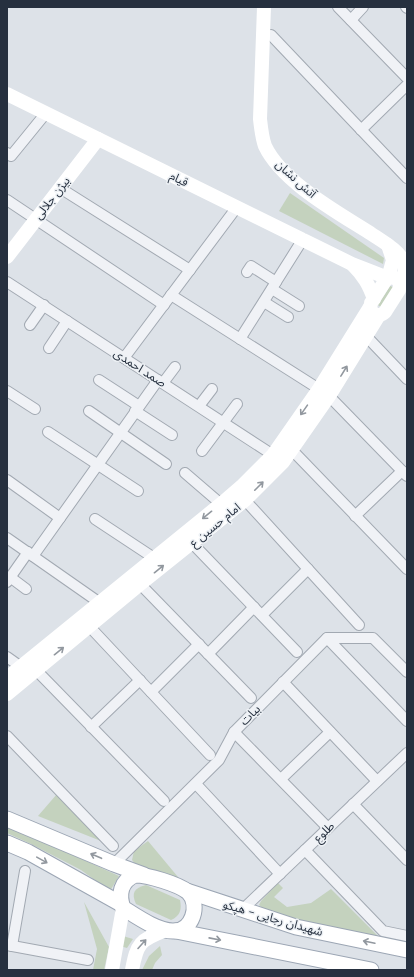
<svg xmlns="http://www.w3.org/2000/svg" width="414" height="977" viewBox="0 0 414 977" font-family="'DM Sans','Noto Sans Arabic',sans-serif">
  <rect width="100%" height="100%" fill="#dde2e8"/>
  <!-- green -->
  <g fill="#c4d2be">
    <polygon points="290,193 384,258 383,264 279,211"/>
    <polygon points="390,286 393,287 381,307 378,305"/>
    <polygon points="57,794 106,843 38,816"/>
    <polygon points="7,825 119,876 110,891 81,870 31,844 7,833"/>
    <polygon points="148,841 188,889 136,865 132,860 134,851"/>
    <polygon points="278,883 283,888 274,897 287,907 311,903 331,889 382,940 268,913 259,905 261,901"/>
    <path d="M146 885 180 900C182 910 180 916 171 920L136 904C131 893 134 888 146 885Z"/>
    <polygon points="84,902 109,947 104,970 93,970 97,949"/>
    <polygon points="123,936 133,939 127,948 120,946"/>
    <polygon points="160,946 162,955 155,963 152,970 142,970 149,956"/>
  </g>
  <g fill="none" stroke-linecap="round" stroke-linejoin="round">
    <!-- street casing -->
    <g stroke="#a2a9b2" stroke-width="12">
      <g id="street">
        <polyline points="338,7 407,78"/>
        <polyline points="406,7 407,8"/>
        <polyline points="351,20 363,7"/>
        <polyline points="271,35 407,178"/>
        <polyline points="361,130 407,85"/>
        <polyline points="7,153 11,156 46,113"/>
        <polyline points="60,188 190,270"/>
        <polyline points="7,200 164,305"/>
        <polyline points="247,272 251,266 276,282"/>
        <polyline points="7,282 273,455"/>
        <polyline points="272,289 299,306"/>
        <polyline points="171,295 319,389"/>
        <polyline points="264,302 288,317"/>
        <polyline points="30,325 44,305"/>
        <polyline points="366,336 407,379"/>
        <polyline points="240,339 303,239"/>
        <polyline points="49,348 67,321"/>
        <polyline points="124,358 237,207"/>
        <polyline points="99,380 139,406"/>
        <polyline points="163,383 175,367"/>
        <polyline points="7,391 35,409"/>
        <polyline points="329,396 407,476"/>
        <polyline points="199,406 212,389"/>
        <polyline points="89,411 166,464"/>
        <polyline points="135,411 172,435"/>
        <polyline points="48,432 138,491"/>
        <polyline points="292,450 407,569"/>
        <polyline points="202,451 237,404"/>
        <polyline points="185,473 221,504"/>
        <polyline points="7,480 60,518"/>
        <polyline points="245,500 359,625"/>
        <polyline points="355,516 402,471"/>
        <polyline points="95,519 154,558"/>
        <polyline points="7,538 100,603"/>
        <polyline points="192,543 297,652"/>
        <polyline points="33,556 158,380"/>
        <polyline points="10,577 26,589"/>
        <polyline points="7,582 28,552"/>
        <polyline points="140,584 251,698"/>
        <polyline points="262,615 308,569"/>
        <polyline points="89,626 210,755"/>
        <polyline points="327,638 407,721"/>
        <polyline points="208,654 254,607"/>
        <polyline points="7,657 21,667"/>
        <polyline points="36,670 164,801"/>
        <polyline points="283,682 377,781"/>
        <polyline points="151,692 199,644"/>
        <polyline points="91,727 140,680"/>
        <polyline points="234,732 328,828"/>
        <polyline points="7,736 113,846"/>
        <polyline points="281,779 330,732"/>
        <polyline points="196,784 280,874"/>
        <polyline points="353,804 407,860"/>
        <polyline points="305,850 383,931 407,936"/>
        <polyline points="114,864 219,760 234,732 327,638 373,638 407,672"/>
        <polyline points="242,910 407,753"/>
        <polyline points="7,945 88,960"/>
        <polyline points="12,946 25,871"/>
      </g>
    </g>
    <!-- primary casing -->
    <g stroke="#9ca6b4" stroke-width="17">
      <g id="primary">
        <polyline points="7,819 114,864 144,875"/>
        <polyline points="7,843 28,852 121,904"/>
        <path d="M135 875C148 875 178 884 188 892 201 905 192 932 173 931 157 931 136 916 123 908 118 894 121 881 135 875Z"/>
        <polyline points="187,891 296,927 407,950"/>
        <polyline points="176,931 371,970"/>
      </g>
    </g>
    <!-- street -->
    <use href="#street" stroke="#f0f2f6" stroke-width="10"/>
    <!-- secondary -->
    <g stroke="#fff" stroke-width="14">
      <path d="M264 7 260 119C261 128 262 138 265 146 282 182 337 212 370 233 380 240 394 247 401 257 408 267 404 276 400 286"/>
      <polyline points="7,94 352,264 388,278 393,260 388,245"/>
      <polyline points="7,257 98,139"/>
      <path d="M353 265C364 276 369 285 374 299"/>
      <path d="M392 277C399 279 401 283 399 290L385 312C378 319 368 313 371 303L385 281 388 278Z"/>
      <polyline points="7,678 221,504 243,485 273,455 319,389 370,307"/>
      <polyline points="7,694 140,584 245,500 283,462 329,396 379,315"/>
      <polyline points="112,970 123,908"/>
      <path d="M132 970C137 943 140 940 166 930"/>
    </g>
    <!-- primary -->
    <use href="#primary" stroke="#fff" stroke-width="15"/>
  </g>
  <!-- one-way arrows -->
  <defs><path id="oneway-shaft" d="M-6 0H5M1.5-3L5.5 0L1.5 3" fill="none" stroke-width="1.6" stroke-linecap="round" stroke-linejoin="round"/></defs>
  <g stroke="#92989f">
    <use href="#oneway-shaft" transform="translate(344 371) rotate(-58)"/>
    <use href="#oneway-shaft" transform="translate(304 410) rotate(125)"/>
    <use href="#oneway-shaft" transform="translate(259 486) rotate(-45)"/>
    <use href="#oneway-shaft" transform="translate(207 515) rotate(141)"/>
    <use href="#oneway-shaft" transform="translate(159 569) rotate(-39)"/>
    <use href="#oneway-shaft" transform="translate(59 651) rotate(-39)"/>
    <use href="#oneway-shaft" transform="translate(96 856) rotate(-157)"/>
    <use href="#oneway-shaft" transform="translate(42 860) rotate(29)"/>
    <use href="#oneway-shaft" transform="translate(215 939) rotate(11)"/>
    <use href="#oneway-shaft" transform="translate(369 942) rotate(-168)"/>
    <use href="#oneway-shaft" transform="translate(142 944) rotate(-48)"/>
  </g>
  <g text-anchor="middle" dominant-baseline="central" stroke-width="3" stroke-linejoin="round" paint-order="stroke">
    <!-- street labels -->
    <g font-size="12" fill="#26303f" stroke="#edf1f5">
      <text transform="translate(179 179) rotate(26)">قیام</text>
      <text transform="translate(296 179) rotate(42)">آتش نشان</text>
      <text transform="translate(52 198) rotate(-52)">بیژن جلالی</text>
      <text transform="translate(140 368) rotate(33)">صمد احمدی</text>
      <text transform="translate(215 525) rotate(-39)">امام حسین ع</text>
      <text transform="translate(250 715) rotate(-45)">بیات</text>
      <text transform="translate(324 832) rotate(-43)">طلوع</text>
      <text transform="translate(273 918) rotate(16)">شهیدان رجایی - هپکو</text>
    </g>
  </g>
  <!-- border -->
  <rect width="414" height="977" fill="none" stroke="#26303f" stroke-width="16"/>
</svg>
